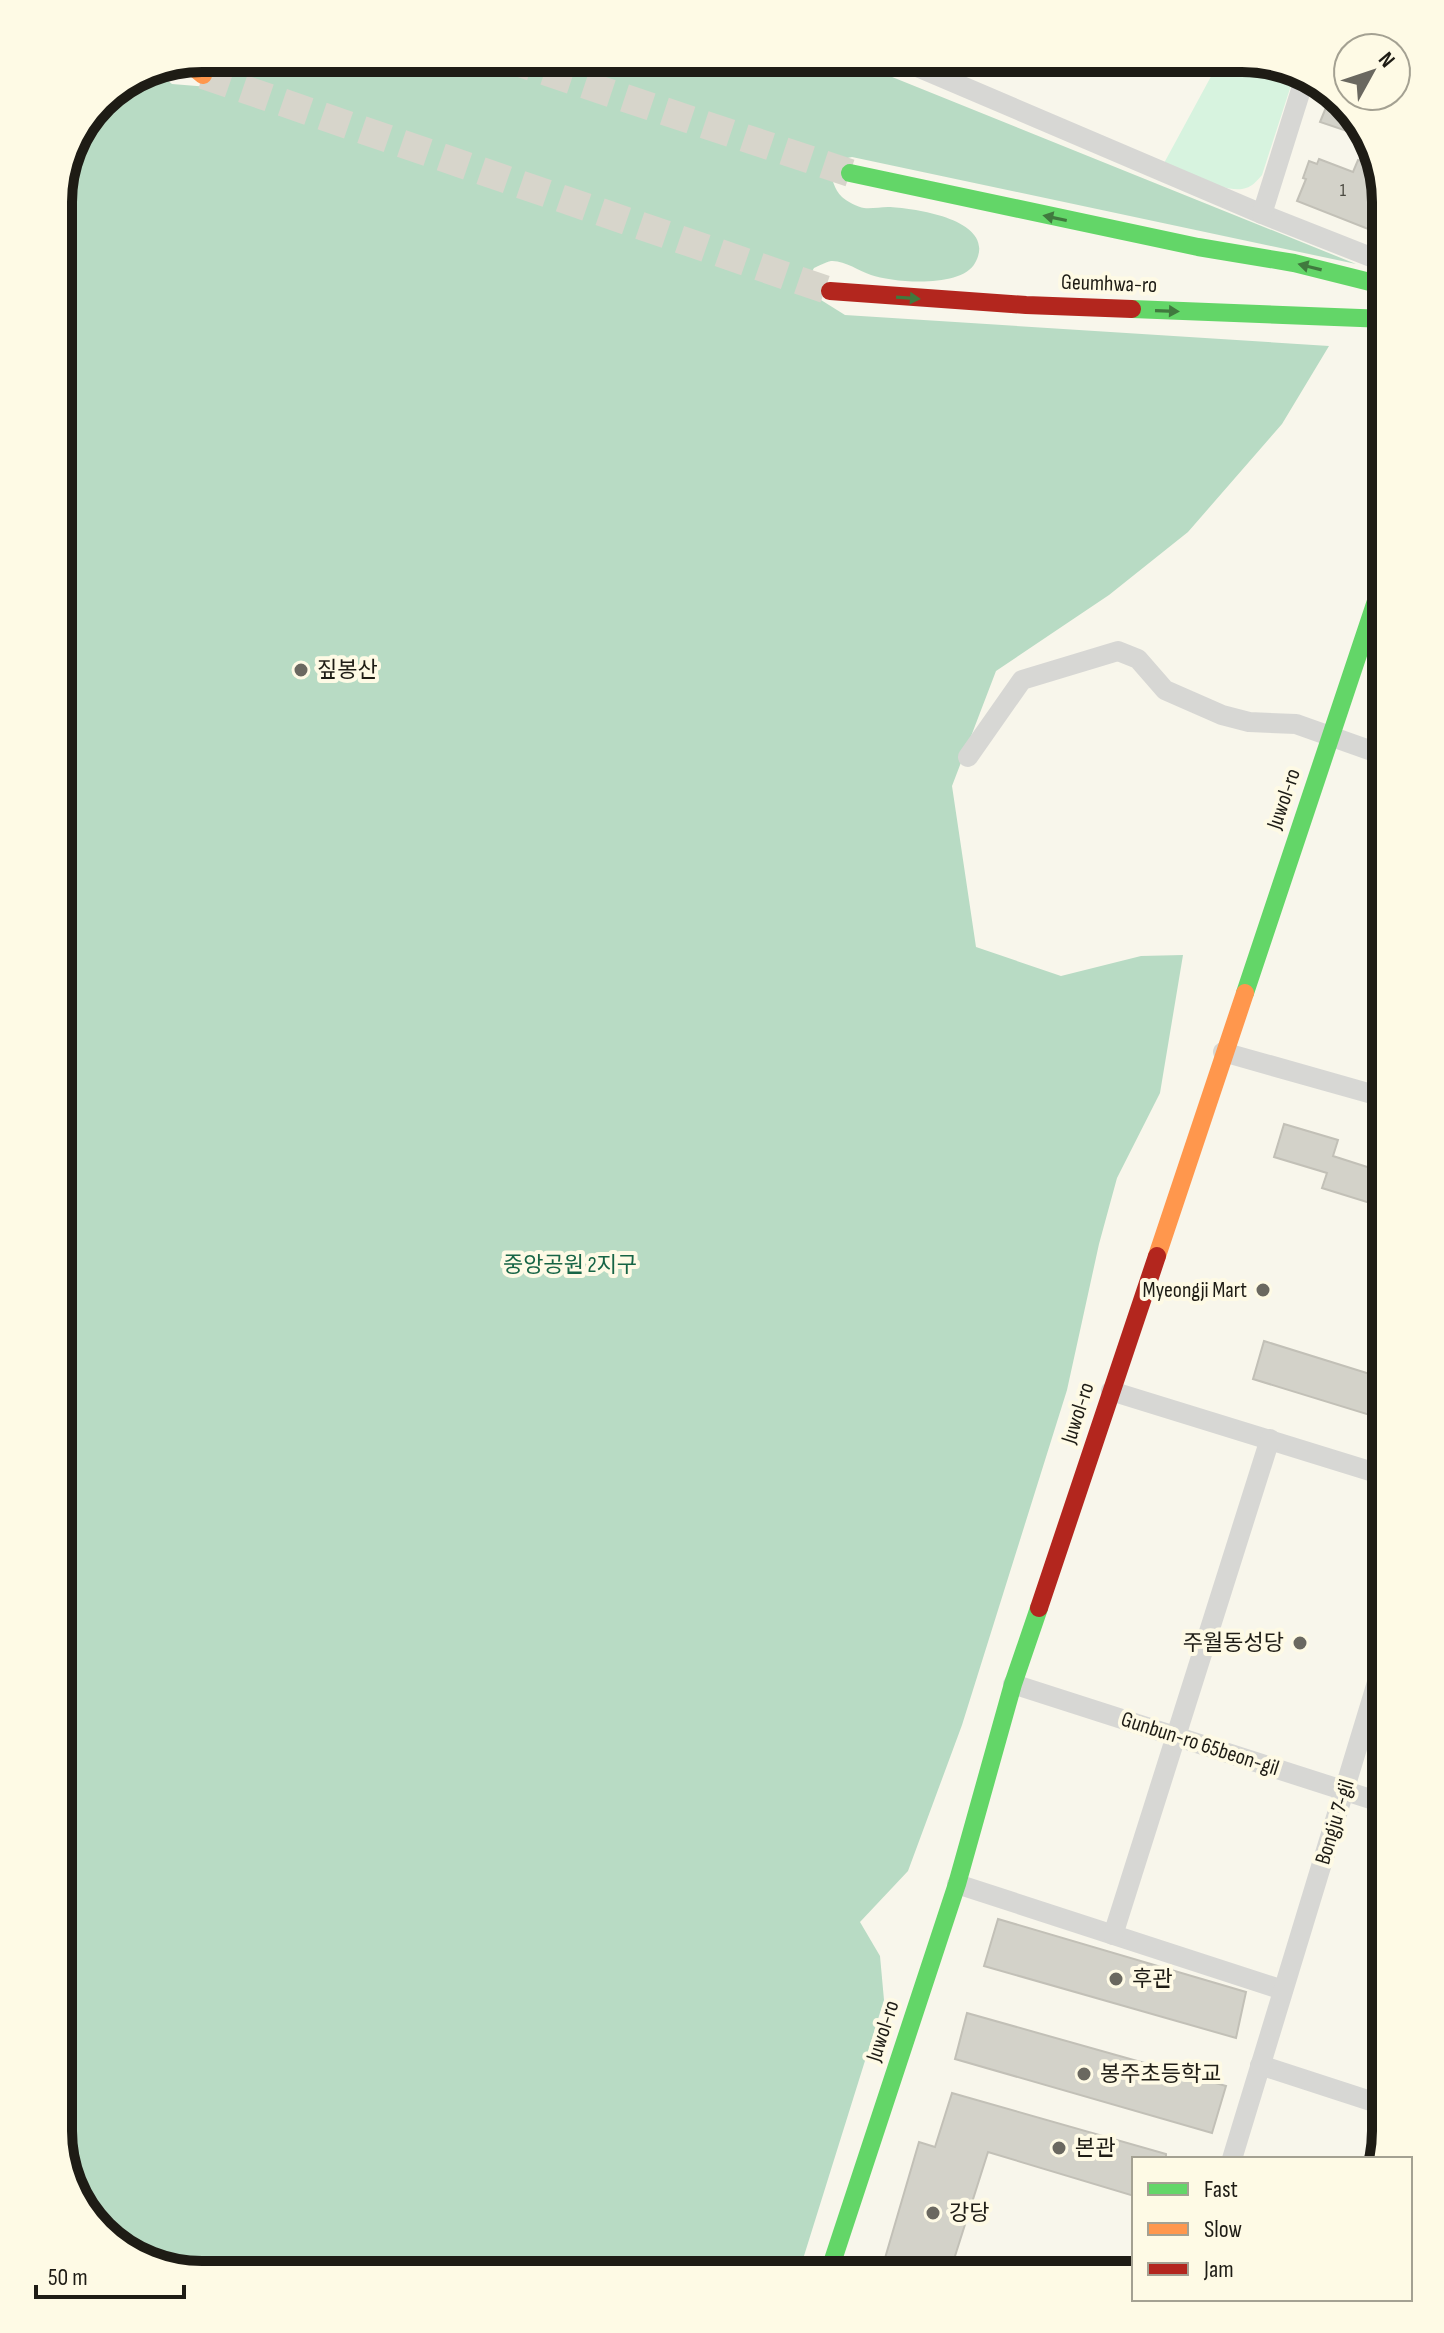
<svg xmlns="http://www.w3.org/2000/svg" width="1444" height="2333" viewBox="0 0 1444 2333" font-family="'Sofia Sans Condensed','Noto Sans KR',sans-serif">
  <rect width="100%" height="100%" fill="#f8f6eb"/>
  <!-- green -->
  <path fill="#d7f3df" d="M1221 58H1252L1295 73 1262 175C1257 181 1251 188 1242 189 1223 192 1183 172 1163 165Z"/>
  <!-- forest -->
  <path fill="#b8dbc4" d="M221 58H845L1356 264 852 157 838 160 830 169C832 179 834 189 842 197 846 201 858 207 864 208 871 209 880 207 888 207 915 208 999 220 975 263 962 288 894 283 871 275 859 271 844 260 831 261 826 262 818 266 814 268L807 280 813 295 845 315 1329 346 1282 424 1188 532 1109 595 996 671 952 786 976 947 1061 976 1141 956 1183 955 1160 1093 1117 1178 1099 1244 1067 1390 962 1725 908 1871 860 1922 880 1956 884 2000 798 2275H193L122 2251 73 2195 58 2131V193L101 100 152 68 172 84 209 87 224 73Z"/>
  <!-- building -->
  <g fill="#d3d2c9" stroke="#c2c0b7" stroke-width="2">
    <polygon points="1332,93 1371,138 1371,139 1320,122"/>
    <polygon points="1319,159 1353,172 1358,160 1378,167 1386,202 1386,236 1297,201 1306,179 1303,178 1309,161 1317,164"/>
    <polygon points="1284,1124 1338,1140 1333,1156 1386,1173 1386,1208 1322,1188 1327,1173 1274,1157"/>
    <polygon points="1264,1341 1386,1379 1386,1420 1253,1379"/>
    <polygon points="998,1919 1246,1992 1236,2038 984,1966"/>
    <polygon points="967,2013 1226,2086 1212,2133 955,2059"/>
    <polygon points="952,2093 1166,2154 1166,2159 1134,2159 1134,2196 988,2152 949,2275 924,2275 883,2265 919,2142 935,2147"/>
  </g>
  <g fill="none" stroke-linecap="round" stroke-linejoin="round">
    <!-- secondary-tunnel -->
    <g stroke="#d7d5cb" stroke-width="28" stroke-dasharray="28 14" stroke-linecap="butt">
      <polyline points="505,58 850,173"/>
      <polyline points="203,75 830,291"/>
    </g>
    <!-- street -->
    <g stroke="#d7d7d4" stroke-width="20">
      <polyline points="917,58 915,66 1262,214 1386,263"/>
      <polyline points="1262,214 1305,77"/>
      <polyline points="968,757 1022,680 1118,651 1138,659 1165,690 1222,715 1249,722 1296,724 1386,756"/>
      <polyline points="1223,1052 1386,1098"/>
      <polyline points="1111,1391 1386,1476"/>
      <polyline points="1013,1684 1386,1804"/>
      <polyline points="957,1884 1283,1990"/>
      <polyline points="1113,1935 1270,1439"/>
      <polyline points="1260,2065 1386,2106"/>
      <polyline points="1232,2159 1386,1653"/>
    </g>
    <!-- fast -->
    <g stroke="#63d668" stroke-width="18">
      <polyline points="850,173 1198,247 1294,263 1386,286"/>
      <polyline points="1132,309 1386,319"/>
      <polyline points="1245,993 1386,571"/>
      <polyline points="828,2275 957,1884 1013,1684 1039,1608"/>
    </g>
    <!-- slow -->
    <g stroke="#ff974d" stroke-width="18">
      <polyline points="186,61 203,75"/>
      <polyline points="1157,1256 1245,993"/>
    </g>
    <!-- jam -->
    <g stroke="#b3261e" stroke-width="18">
      <polyline points="830,291 1026,305 1132,309"/>
      <polyline points="1039,1608 1157,1256"/>
    </g>
  </g>
  <!-- one-way arrows -->
  <defs><path id="oneway-solid" d="M-6-.8H1V-3.2L6.5 0L1 3.2V.8H-6Z" transform="scale(2)"/></defs>
  <g fill="#40793e">
    <use href="#oneway-solid" transform="translate(1055 218) rotate(-168)"/>
    <use href="#oneway-solid" transform="translate(1310 267) rotate(-166)"/>
    <use href="#oneway-solid" transform="translate(908 298) rotate(4)"/>
    <use href="#oneway-solid" transform="translate(1167 311) rotate(2)"/>
  </g>
  <!-- markers -->
  <g fill="#6a6860" stroke="#fefae5" stroke-width="3">
    <circle cx="301" cy="670" r="8"/>
    <circle cx="1263" cy="1290" r="8"/>
    <circle cx="1300" cy="1643" r="8"/>
    <circle cx="1116" cy="1979" r="8"/>
    <circle cx="1084" cy="2074" r="8"/>
    <circle cx="1059" cy="2148" r="8"/>
    <circle cx="933" cy="2213" r="8"/>
  </g>
  <g text-anchor="middle" dominant-baseline="central" stroke-width="8" stroke-linejoin="round" paint-order="stroke">
    <!-- number labels -->
    <g font-size="18" fill="#4b4a42">
      <text x="1343" y="190">1</text>
    </g>
    <!-- street labels -->
    <g font-size="22" fill="#1e1c15" stroke="#fefae5">
      <text transform="translate(1109 284) rotate(2)">Geumhwa-ro</text>
      <text transform="translate(1284 799) rotate(-71)">Juwol-ro</text>
      <text transform="translate(1078 1413) rotate(-72)">Juwol-ro</text>
      <text transform="translate(1200 1744) rotate(18)">Gunbun-ro 65beon-gil</text>
      <text transform="translate(1335 1822) rotate(-73)">Bongju 7-gil</text>
      <text transform="translate(883 2031) rotate(-72)">Juwol-ro</text>
    </g>
    <!-- poi labels -->
    <g font-size="22" fill="#1e1c15" stroke="#fefae5" text-anchor="start">
      <text x="317" y="670">짚봉산</text>
      <text x="1247" y="1290" text-anchor="end">Myeongji Mart</text>
      <text x="1284" y="1643" text-anchor="end">주월동성당</text>
      <text x="1132" y="1979">후관</text>
      <text x="1100" y="2074">봉주초등학교</text>
      <text x="1075" y="2148">본관</text>
      <text x="949" y="2213">강당</text>
    </g>
    <!-- park labels -->
    <g font-size="22" fill="#166445" stroke="#fefae5">
      <text x="570" y="1265">중앙공원 2지구</text>
    </g>
  </g>
  <!-- crop -->
  <path d="M0 0H1444V2333H0ZM202 72H1242A130 130 0 0 1 1372 202V2131A130 130 0 0 1 1242 2261H202A130 130 0 0 1 72 2131V202A130 130 0 0 1 202 72Z" fill="#fefae5" fill-rule="evenodd"/>
  <path fill="none" stroke="#1e1c15" stroke-width="10" d="M202 72H1242A130 130 0 0 1 1372 202V2131A130 130 0 0 1 1242 2261H202A130 130 0 0 1 72 2131V202A130 130 0 0 1 202 72Z"/>
  <!-- legend -->
  <rect x="1132" y="2157" width="280" height="144" fill="#fefae5" stroke="#a4a192" stroke-width="2"/>
  <rect x="1148" y="2183" width="40" height="12" fill="#63d668" stroke="#a4a192" stroke-width="2"/>
  <text x="1204" y="2197" font-size="24" fill="#1e1c15">Fast</text>
  <rect x="1148" y="2223" width="40" height="12" fill="#ff974d" stroke="#a4a192" stroke-width="2"/>
  <text x="1204" y="2237" font-size="24" fill="#1e1c15">Slow</text>
  <rect x="1148" y="2263" width="40" height="12" fill="#b3261e" stroke="#a4a192" stroke-width="2"/>
  <text x="1204" y="2277" font-size="24" fill="#1e1c15">Jam</text>
  <!-- north arrow -->
  <g transform="translate(1372 72) rotate(50)"><circle r="38" fill="#fefae5" stroke="#a4a192" stroke-width="2"/>
  <path d="M0-6L14 30L0 20L-14 30Z" fill="#6a6860"/>
  <text y="-12" font-size="22" font-weight="bold" text-anchor="middle" fill="#1e1c15">N</text>
  </g>
  <!-- scale -->
  <path d="M36 2285v12h148v-12" fill="none" stroke="#1e1c15" stroke-width="4"/>
  <text x="48" y="2285" font-size="24" fill="#1e1c15" stroke="#fefae5" stroke-width="6" paint-order="stroke">50 m</text>
</svg>
